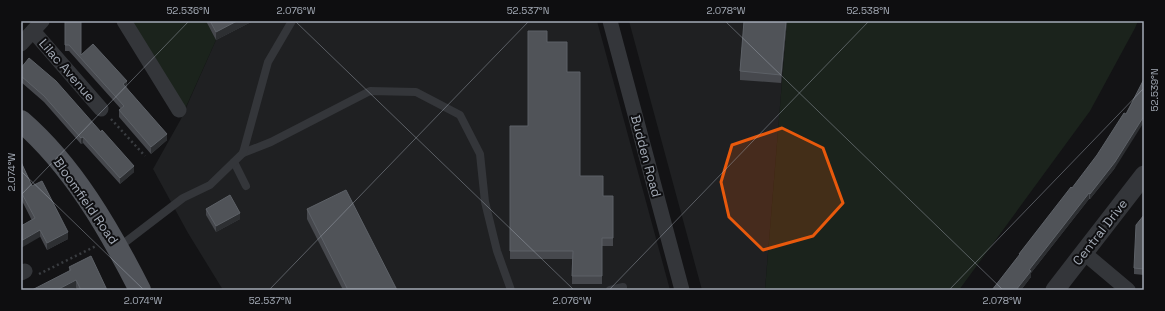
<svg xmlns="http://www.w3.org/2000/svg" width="1165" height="311" viewBox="0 0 1165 311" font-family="'Space Grotesk',sans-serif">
  <rect width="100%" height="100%" fill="#131315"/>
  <!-- built -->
  <g fill="#1f2022">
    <polygon points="206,21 597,21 670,290 223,290 188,233 153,169 181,119 216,40"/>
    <polygon points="629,21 787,21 765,290 702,290"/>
  </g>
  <!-- green -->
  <g fill="#1b231c">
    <polygon points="130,21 206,21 216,40 185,109"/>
    <polygon points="787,21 1138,21 1135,28 1090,111 959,290 765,290"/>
  </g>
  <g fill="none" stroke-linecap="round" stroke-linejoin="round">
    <!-- path -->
    <g stroke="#3a3d41" stroke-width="2.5" stroke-dasharray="2 3" stroke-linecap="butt">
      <polyline points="111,119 145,156"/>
      <polyline points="39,274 96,246"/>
    </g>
    <!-- service -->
    <g stroke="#34363a" stroke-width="8">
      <polyline points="243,153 271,142 370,91 416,92 460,115 480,154 485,202 497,251 511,290"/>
      <polyline points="234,162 246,186"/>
      <polyline points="119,247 183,198 210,185 243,153 268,62 292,21"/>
      <polyline points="610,290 623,287"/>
    </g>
    <!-- minor -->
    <g stroke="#34363a" stroke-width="15">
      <polyline points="124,21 179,110"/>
      <polyline points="610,21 682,290"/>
      <polyline points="33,31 101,109"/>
      <polyline points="21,44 42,21"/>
      <polyline points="1084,253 1128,290"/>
      <polyline points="21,273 25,271"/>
    </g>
    <!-- tertiary -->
    <polyline stroke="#34363a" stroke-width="19" points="1055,290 1144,175"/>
    <!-- primary -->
    <path stroke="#505359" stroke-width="22" d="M21 121C73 166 109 229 140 290"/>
  </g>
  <!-- wall -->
  <g fill="#46484d">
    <polygon points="65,21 81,55 127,88 167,140 151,154 119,117 119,110 121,109 69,51 65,51"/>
    <polygon points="206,21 253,21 216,40"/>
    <polygon points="744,21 787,21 781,83 740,80 740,71"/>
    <polygon points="547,42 567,72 580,176 603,196 613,196 613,246 602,246 602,284 572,284 572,259 510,259 510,126 528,126"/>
    <polygon points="21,68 134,172 120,184 83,143 81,144 44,102 21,82"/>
    <polygon points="21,162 32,186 68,239 47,250 21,199"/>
    <polygon points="1115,168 1090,199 1089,199 1031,273 1031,277 1021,290 992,290 1019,256 1019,254 1072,188"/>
    <polygon points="206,209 240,219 216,232 206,215"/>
    <polygon points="307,209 397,290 343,290 307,219"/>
    <polygon points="1144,215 1144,275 1134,274 1134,268"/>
    <polygon points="69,267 107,290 77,290 69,271"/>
  </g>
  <!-- shaded-wall -->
  <g fill="#2d2f32">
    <polygon points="237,21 253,21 216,40 216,32"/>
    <polygon points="786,21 787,21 781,83 781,75"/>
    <polygon points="127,81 127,88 123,84"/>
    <polygon points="1144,116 1144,122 1115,168 1090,199 1090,194"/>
    <polygon points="167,134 167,140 151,154 151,147"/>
    <polygon points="83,137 83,143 81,144 81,138"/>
    <polygon points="134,166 134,172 120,184 120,178"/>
    <polygon points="1089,193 1089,199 1031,273 1031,277 1021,290 1016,290 1029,270"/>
    <polygon points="240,213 240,219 216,232 216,226"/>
    <polygon points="40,230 40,237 21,248 21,241"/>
    <polygon points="68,232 68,239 47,250 47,243"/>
    <polygon points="76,280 76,288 72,290 57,290"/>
  </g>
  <!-- building -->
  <g fill="#505358" stroke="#5d6167">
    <polygon points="65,21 81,21 81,55 93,44 127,81 123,84 167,134 151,147 119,110 124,106 69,45 65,45"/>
    <polygon points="210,21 237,21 216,32"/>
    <polygon points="744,21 786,21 781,75 740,71"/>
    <polygon points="528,31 547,31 547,42 567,42 567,72 580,72 580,176 603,176 603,196 613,196 613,238 602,238 602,276 572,276 573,251 510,251 510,126 528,126"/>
    <polygon points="29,58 56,81 101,132 102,130 134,166 120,178 83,137 81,138 44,96 21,76 21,68"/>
    <polygon points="1144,79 1144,116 1115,162 1090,194 1089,193 1029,270 1031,271 1016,290 992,290 1020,254 1019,254 1071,187 1072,188 1097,155 1124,113 1126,114"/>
    <polygon points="21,162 32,186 42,181 68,232 47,243 40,230 21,241 21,226 35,218 21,192"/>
    <polygon points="346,190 397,290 348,290 307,209"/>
    <polygon points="230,195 240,213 216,226 206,209"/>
    <polygon points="1144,215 1144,269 1134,268 1136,225"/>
    <polygon points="91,256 107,290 81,290 76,280 57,290 32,290 71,270 69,267"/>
  </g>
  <!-- marked area -->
  <path fill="#e8590c" fill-opacity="0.2" stroke="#e8590c" stroke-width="3" stroke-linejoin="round" d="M782 128 823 148 843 203 813 236 763 250 729 217 721 182 732 145Z"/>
  <!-- ticks -->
  <path fill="none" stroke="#a4abb6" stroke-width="1" stroke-opacity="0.45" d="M295 21 574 290M725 21 1003 290M21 171 144 290M21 195 189 21M269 290 529 21M609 290 869 21M949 290 1144 88"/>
  <g text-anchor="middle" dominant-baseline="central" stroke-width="4" stroke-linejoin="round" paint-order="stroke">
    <!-- street labels -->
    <g font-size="13" fill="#a4abb6" stroke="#0e0e10">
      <text transform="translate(67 70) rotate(49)">Lilac Avenue</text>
      <text transform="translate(646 156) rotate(75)">Budden Road</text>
      <text transform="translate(86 201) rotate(55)">Bloomfield Road</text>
      <text transform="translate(1100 232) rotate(-52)">Central Drive</text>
    </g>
  </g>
  <!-- border -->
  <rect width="1165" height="311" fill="none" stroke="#0e0e10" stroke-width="44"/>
  <rect x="22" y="22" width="1121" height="267" fill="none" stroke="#a4abb6" stroke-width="1.5"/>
  <g font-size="10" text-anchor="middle" fill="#a4abb6">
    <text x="188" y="14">52.536°N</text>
    <text x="296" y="14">2.076°W</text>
    <text x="528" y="14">52.537°N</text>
    <text x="726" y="14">2.078°W</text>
    <text x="868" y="14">52.538°N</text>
    <text transform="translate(1154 90) rotate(-90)" y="4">52.539°N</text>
    <text transform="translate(11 172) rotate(-90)" y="4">2.074°W</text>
    <text x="143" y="304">2.074°W</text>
    <text x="270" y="304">52.537°N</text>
    <text x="572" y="304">2.076°W</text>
    <text x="1002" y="304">2.078°W</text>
  </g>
</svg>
